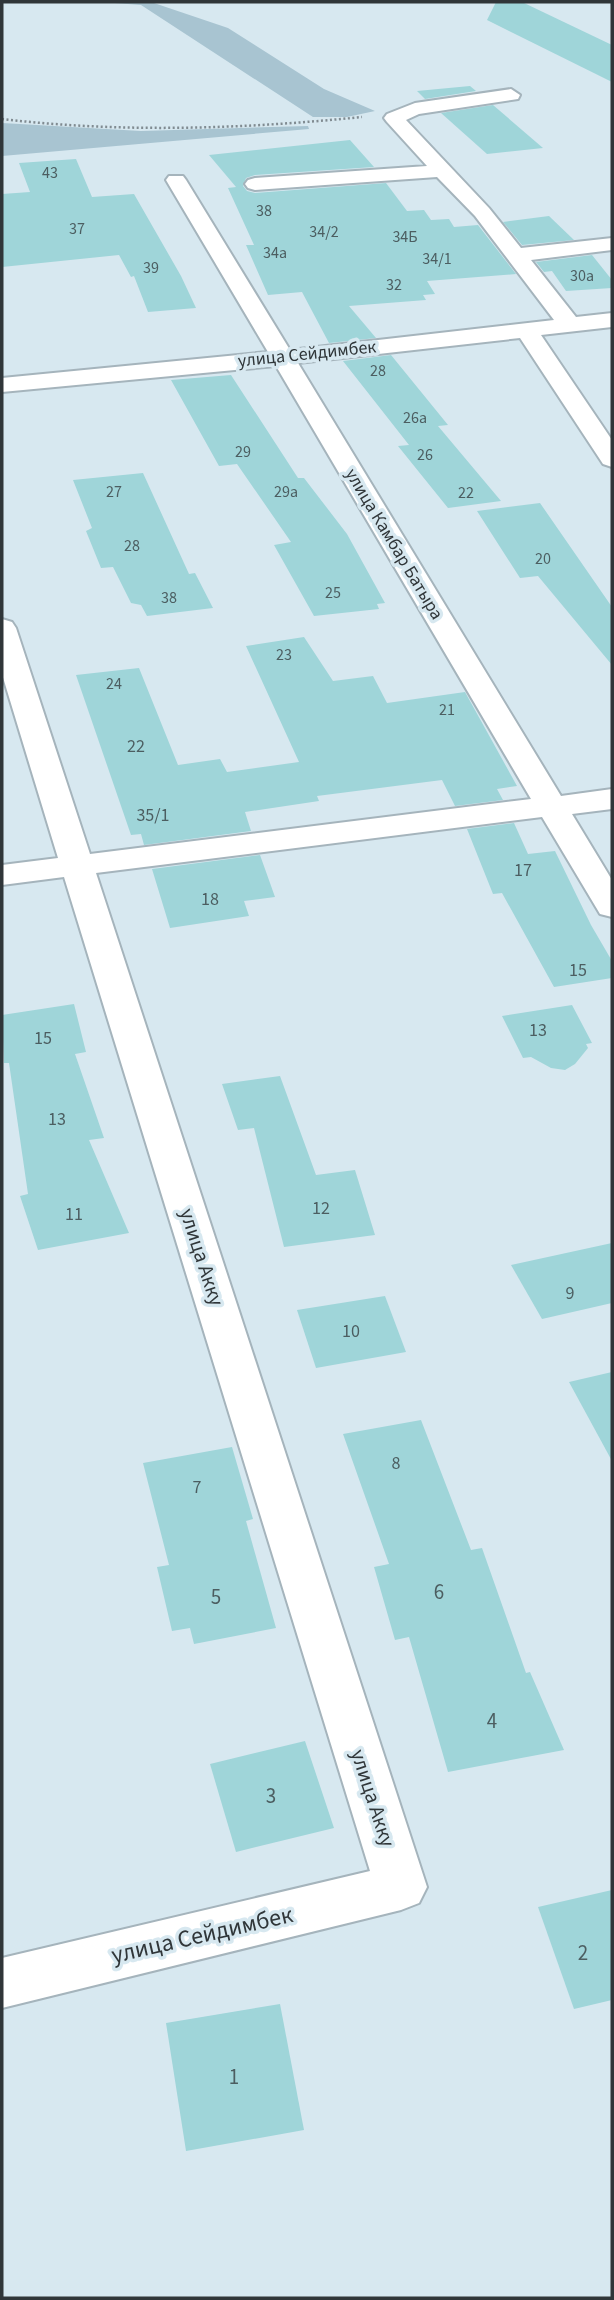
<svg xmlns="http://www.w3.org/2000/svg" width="614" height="2300" viewBox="0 0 614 2300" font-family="'Source Sans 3',sans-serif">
  <rect width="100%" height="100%" fill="#d7e8f0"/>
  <!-- green -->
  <g fill="#a8c4d1">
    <polygon points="102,2 151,2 228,28 324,89 375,111 347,117 313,117 141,5"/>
    <polygon points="2,123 141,131 308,126 309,129 2,156"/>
  </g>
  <!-- building -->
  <g fill="#9fd5d9">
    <polygon points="496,2 522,2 612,45 612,82 487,20"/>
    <polygon points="470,86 476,91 425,99 417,91"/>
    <polygon points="493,105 543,148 487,154 441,113"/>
    <polygon points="350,140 374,167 255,175 246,178 243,186 247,191 255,193 386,183 407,211 424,210 431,220 449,219 454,227 478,225 516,274 427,281 435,294 423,295 426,300 349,306 376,338 329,343 302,292 268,295 246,245 254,245 228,188 236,187 209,155"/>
    <polygon points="76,159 92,197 134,194 181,276 196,308 148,312 134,276 131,277 119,255 2,267 2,194 30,192 19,163"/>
    <polygon points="549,216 574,240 522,245 503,222"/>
    <polygon points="592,255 612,280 612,288 566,291 552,271 544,272 536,262"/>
    <polygon points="391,355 448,425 438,426 501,501 448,508 398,446 409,445 343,361"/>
    <polygon points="231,375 298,478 304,478 347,534 385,603 377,604 379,609 314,616 274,545 291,542 237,464 219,466 171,380"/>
    <polygon points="143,473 189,574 195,573 213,608 147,616 141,605 131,603 113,567 101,568 86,531 92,528 73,480"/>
    <polygon points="540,503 612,607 612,665 538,576 520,578 477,511"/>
    <polygon points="304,637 333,681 373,676 387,703 465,692 517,786 497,789 503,800 455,806 442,780 317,796 319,801 245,812 251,831 144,845 141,834 131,835 76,675 139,668 178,765 220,759 227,772 299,762 246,646"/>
    <polygon points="514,823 528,854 555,851 591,925 612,961 612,978 554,987 502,893 493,894 467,829"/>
    <polygon points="260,855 275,897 244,901 249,916 170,928 152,869"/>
    <polygon points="74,1004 86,1052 75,1054 104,1138 89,1140 129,1233 38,1250 20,1196 28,1194 9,1063 4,1063 2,1015"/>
    <polygon points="572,1005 592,1043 586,1044 588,1048 575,1064 565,1070 551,1068 531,1057 523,1058 502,1016"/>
    <polygon points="280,1076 316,1175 355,1170 375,1235 284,1247 254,1128 238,1130 222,1084"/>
    <polygon points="612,1243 612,1303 542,1319 511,1265"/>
    <polygon points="385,1296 406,1352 316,1368 297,1310"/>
    <polygon points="612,1372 612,1461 569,1382"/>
    <polygon points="421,1420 471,1550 482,1548 526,1673 530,1672 564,1750 448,1772 409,1637 395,1640 374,1567 389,1564 343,1434"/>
    <polygon points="232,1447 253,1519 246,1521 276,1628 194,1644 190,1628 172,1631 157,1567 169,1565 143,1463"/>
    <polygon points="305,1741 334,1828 236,1852 210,1764"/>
    <polygon points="612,1890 612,2000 574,2009 538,1907"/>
    <polygon points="280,2004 304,2130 186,2151 166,2023"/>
  </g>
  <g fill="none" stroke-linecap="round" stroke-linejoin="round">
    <!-- minor casing -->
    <g stroke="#a5b4bc" stroke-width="4">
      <polygon id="minor" points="511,89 520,95 518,99 419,114 406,120 489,208 521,248 612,238 612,250 531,260 576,317 612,313 612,327 541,335 612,440 612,467 603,464 520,338 298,363 561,796 612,789 612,809 572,814 612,880 612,917 600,914 542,817 96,873 427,1887 419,1903 401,1910 2,2008 2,1958 370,1871 64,877 2,885 2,865 58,858 2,674 2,619 12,622 16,628 90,854 531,799 276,366 2,392 2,378 268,352 166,180 169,176 183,176 186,180 290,350 554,320 475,216 437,177 255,190 248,188 245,184 248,180 255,178 427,166 387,122 384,118 387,114 415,103"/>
    </g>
    <!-- path -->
    <path stroke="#808b91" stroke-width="2.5" stroke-dasharray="2 2.5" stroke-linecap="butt" d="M2 119C123 133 242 129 362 117"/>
    <!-- minor -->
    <use href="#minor" fill="#fff" fill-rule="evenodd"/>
  </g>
  <g text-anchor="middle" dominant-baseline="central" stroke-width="7" stroke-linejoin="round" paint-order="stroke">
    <!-- far-number labels -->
    <g font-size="16" fill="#4c5e61">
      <text x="50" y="173">43</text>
      <text x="264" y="211">38</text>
      <text x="77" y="229">37</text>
      <text x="324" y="232">34/2</text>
      <text x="405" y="237">34Б</text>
      <text x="275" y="253">34а</text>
      <text x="437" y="259">34/1</text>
      <text x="151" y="268">39</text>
      <text x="582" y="276">30а</text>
      <text x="394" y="285">32</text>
      <text x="378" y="371">28</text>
      <text x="415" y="418">26а</text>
      <text x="243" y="452">29</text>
      <text x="425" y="455">26</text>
      <text x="114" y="492">27</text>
      <text x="286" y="492">29а</text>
      <text x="466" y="493">22</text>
      <text x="132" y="546">28</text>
      <text x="543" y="559">20</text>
      <text x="333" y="593">25</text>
      <text x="169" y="598">38</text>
      <text x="284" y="655">23</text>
      <text x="114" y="684">24</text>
      <text x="447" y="710">21</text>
    </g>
    <!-- far-street labels -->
    <g font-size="18" fill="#303639" stroke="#d7e8f0">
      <text transform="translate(307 354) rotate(-6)">улица Сейдимбек</text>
      <text transform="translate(394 544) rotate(59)">улица Камбар Батыра</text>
    </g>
    <!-- number labels -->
    <g font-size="18" fill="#4c5e61">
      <text x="136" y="746">22</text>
      <text x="153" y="815">35/1</text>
      <text x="523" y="870">17</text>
      <text x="210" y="899">18</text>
      <text x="578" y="970">15</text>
      <text x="538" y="1030">13</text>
      <text x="43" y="1038">15</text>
      <text x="57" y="1119">13</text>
      <text x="321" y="1208">12</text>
      <text x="74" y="1214">11</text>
      <text x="570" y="1293">9</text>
      <text x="351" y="1331">10</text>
      <text x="396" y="1463">8</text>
      <text x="197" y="1487">7</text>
    </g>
    <!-- street labels -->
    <g font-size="21" fill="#303639" stroke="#d7e8f0">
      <text transform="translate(202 1257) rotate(72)">улица Акку</text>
      <text transform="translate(373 1798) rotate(72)">улица Акку</text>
    </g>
    <!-- near-number labels -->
    <g font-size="21" fill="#4c5e61">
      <text x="439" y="1592">6</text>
      <text x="216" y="1597">5</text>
      <text x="492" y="1721">4</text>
      <text x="271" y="1796">3</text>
      <text x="583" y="1953">2</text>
      <text x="234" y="2077">1</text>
    </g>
    <!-- near-street labels -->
    <g font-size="24" fill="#303639" stroke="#d7e8f0">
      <text transform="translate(202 1935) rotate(-13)">улица Сейдимбек</text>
    </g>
  </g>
  <!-- border -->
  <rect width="614" height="2300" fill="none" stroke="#303639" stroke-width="7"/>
</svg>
